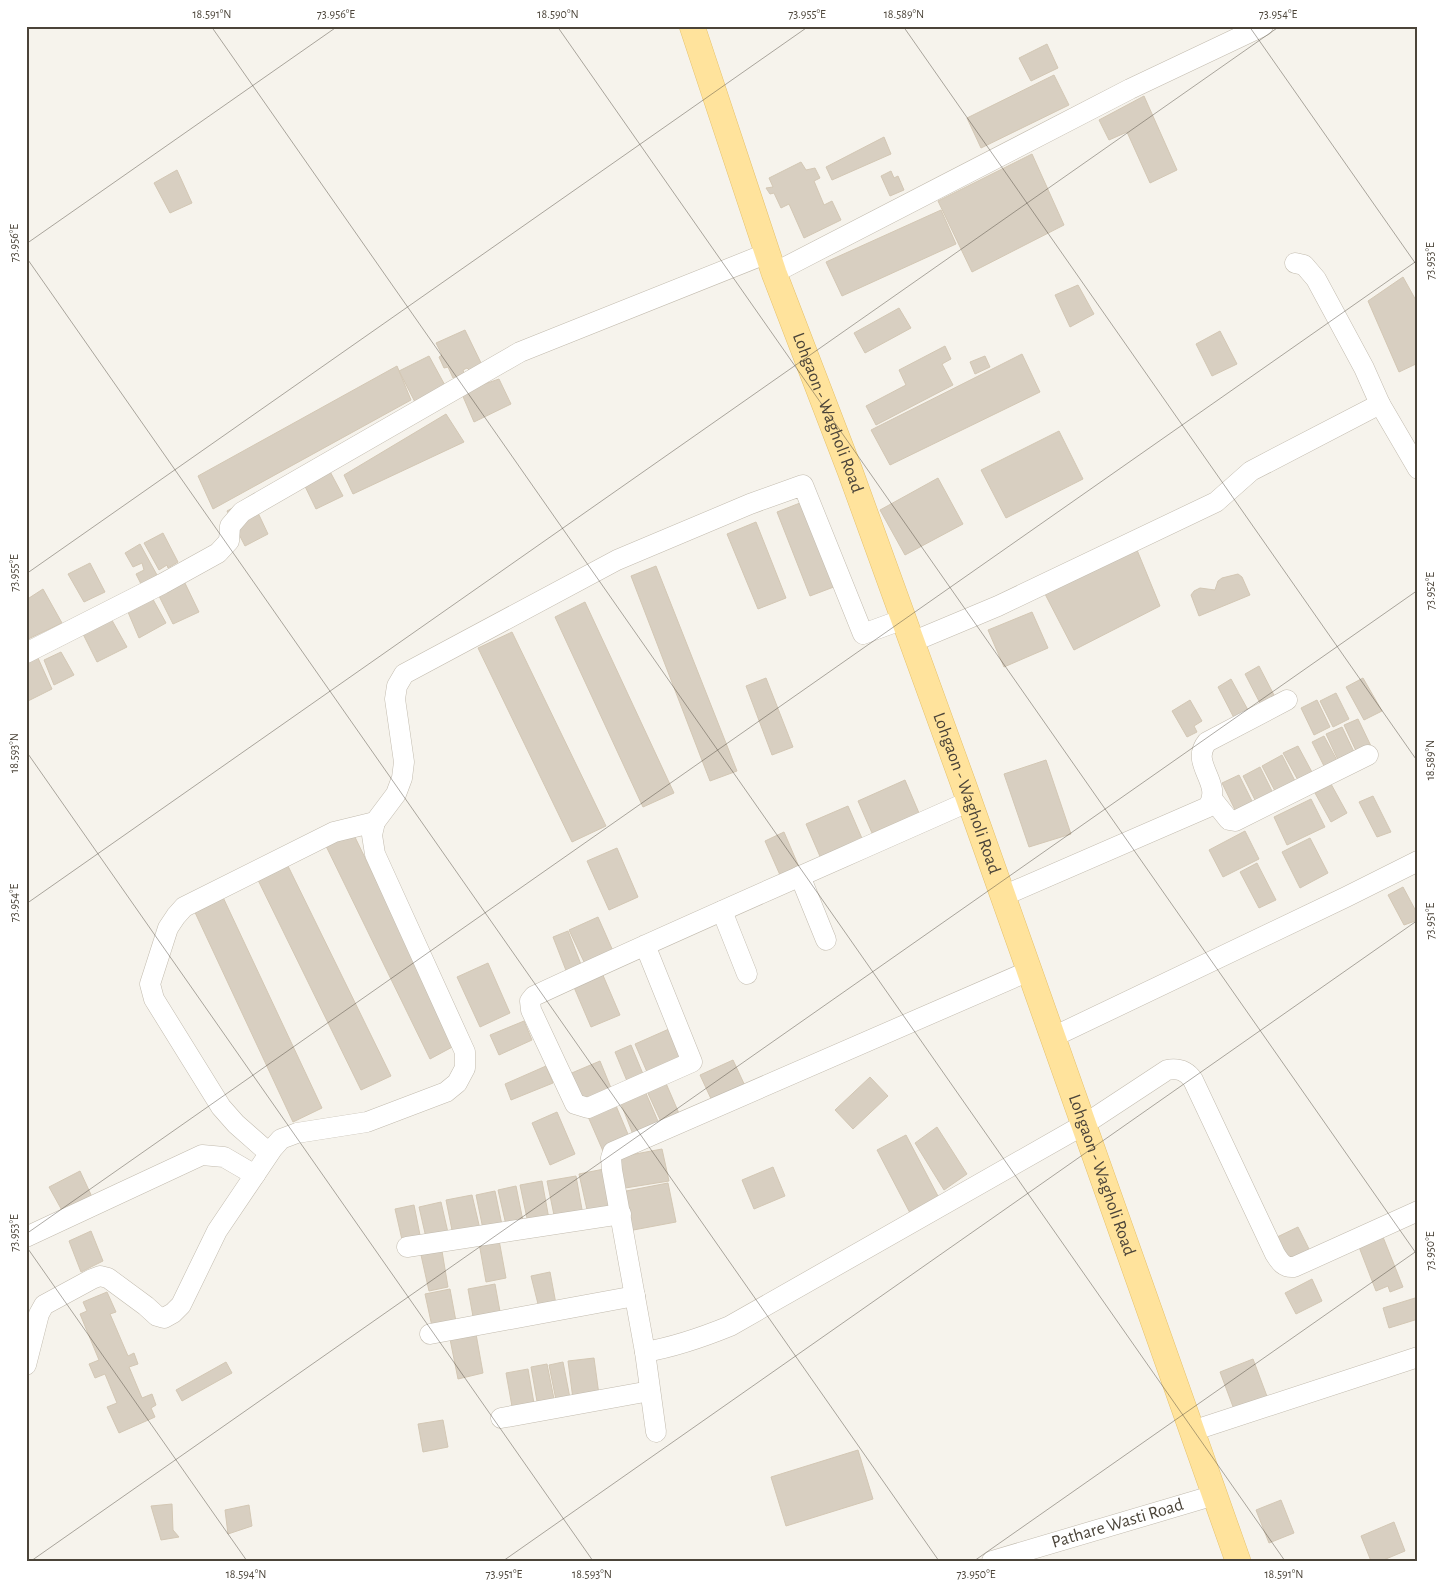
<svg xmlns="http://www.w3.org/2000/svg" width="1444" height="1587" viewBox="0 0 1444 1587" font-family="'Alegreya Sans',sans-serif">
  <rect width="100%" height="100%" fill="#f6f3ec"/>
  <!-- building -->
  <g fill="#d8cfc1" stroke="#d3c7b4">
    <polygon points="1047,44 1058,68 1031,81 1019,58"/>
    <polygon points="1054,75 1069,105 981,148 967,118"/>
    <polygon points="1144,96 1177,170 1150,183 1127,132 1109,140 1099,120"/>
    <polygon points="884,137 891,154 832,180 826,167"/>
    <polygon points="1032,154 1064,225 972,272 938,201"/>
    <polygon points="801,162 806,170 815,168 820,178 814,181 824,205 832,201 841,220 804,238 789,204 781,208 774,193 770,194 766,188 773,187 769,178"/>
    <polygon points="177,170 192,203 170,213 154,183"/>
    <polygon points="891,171 894,178 898,176 904,190 890,196 881,176"/>
    <polygon points="941,210 956,244 842,296 826,262"/>
    <polygon points="1403,277 1418,304 1418,363 1399,372 1368,301"/>
    <polygon points="1078,285 1094,314 1070,327 1055,295"/>
    <polygon points="899,308 911,328 865,353 854,333"/>
    <polygon points="465,330 483,367 471,372 467,368 463,370 464,373 453,378 448,367 444,368 439,357 442,355 436,343"/>
    <polygon points="1220,331 1237,364 1212,376 1196,344"/>
    <polygon points="945,346 951,359 942,364 953,385 876,425 866,406 906,385 899,370"/>
    <polygon points="1022,354 1040,392 890,465 871,430"/>
    <polygon points="429,356 447,389 416,404 399,371"/>
    <polygon points="985,356 990,367 975,374 970,362"/>
    <polygon points="397,366 411,400 213,509 198,476"/>
    <polygon points="499,379 511,404 474,422 461,392"/>
    <polygon points="446,414 464,442 353,494 344,475"/>
    <polygon points="1059,431 1083,479 1006,518 981,470"/>
    <polygon points="326,464 343,496 316,509 300,476"/>
    <polygon points="938,478 963,524 905,555 880,510"/>
    <polygon points="251,498 268,534 245,546 227,511"/>
    <polygon points="805,501 839,585 810,596 777,512"/>
    <polygon points="756,522 786,598 758,609 727,534"/>
    <polygon points="163,533 178,562 168,568 167,565 159,570 144,543"/>
    <polygon points="140,544 157,575 141,584 136,574 144,570 142,563 133,567 125,553"/>
    <polygon points="1137,550 1160,606 1074,650 1045,594"/>
    <polygon points="90,563 105,592 84,602 68,574"/>
    <polygon points="656,566 737,771 710,781 631,576"/>
    <polygon points="1238,574 1242,577 1250,595 1199,616 1191,595 1194,591 1200,588 1215,590 1218,581 1222,578"/>
    <polygon points="182,577 199,612 173,624 156,590"/>
    <polygon points="43,589 62,623 26,640 26,600"/>
    <polygon points="150,594 166,623 139,638 125,605"/>
    <polygon points="585,602 674,793 643,807 555,617"/>
    <polygon points="1032,612 1048,648 1004,667 988,630"/>
    <polygon points="109,615 127,647 97,662 80,628"/>
    <polygon points="512,632 606,826 572,842 478,648"/>
    <polygon points="61,652 74,675 54,685 44,660"/>
    <polygon points="38,658 52,689 26,702 26,662"/>
    <polygon points="1259,666 1275,697 1261,705 1245,674"/>
    <polygon points="766,678 793,747 772,755 746,686"/>
    <polygon points="1363,678 1382,711 1364,720 1346,687"/>
    <polygon points="1231,679 1248,710 1234,718 1218,687"/>
    <polygon points="1336,693 1349,719 1333,727 1320,701"/>
    <polygon points="1190,700 1202,721 1194,726 1197,732 1187,737 1172,711"/>
    <polygon points="1317,700 1330,727 1314,735 1301,708"/>
    <polygon points="1358,719 1371,746 1357,753 1344,725"/>
    <polygon points="1342,727 1355,754 1339,762 1326,734"/>
    <polygon points="1324,736 1339,764 1326,770 1312,742"/>
    <polygon points="1298,746 1313,774 1299,782 1283,753"/>
    <polygon points="1282,755 1296,783 1276,793 1262,766"/>
    <polygon points="1046,760 1071,834 1029,847 1004,774"/>
    <polygon points="1260,767 1274,795 1257,804 1243,776"/>
    <polygon points="1239,775 1254,805 1237,814 1222,783"/>
    <polygon points="905,780 919,813 872,833 858,801"/>
    <polygon points="1331,784 1347,813 1331,822 1315,793"/>
    <polygon points="1373,796 1391,832 1377,837 1359,802"/>
    <polygon points="1311,799 1325,827 1287,845 1274,817"/>
    <polygon points="848,806 864,843 822,861 806,824"/>
    <polygon points="352,831 456,1045 430,1059 325,844"/>
    <polygon points="1245,831 1259,859 1223,877 1209,850"/>
    <polygon points="784,832 799,867 780,875 765,841"/>
    <polygon points="1310,838 1328,873 1300,888 1282,852"/>
    <polygon points="617,848 638,897 609,910 587,861"/>
    <polygon points="1257,863 1276,900 1259,908 1240,872"/>
    <polygon points="287,864 391,1076 361,1090 257,878"/>
    <polygon points="1403,887 1418,915 1418,920 1404,925 1388,895"/>
    <polygon points="221,893 322,1108 293,1122 192,906"/>
    <polygon points="598,917 613,951 585,964 569,930"/>
    <polygon points="568,931 582,967 567,973 553,937"/>
    <polygon points="488,963 510,1013 480,1027 457,977"/>
    <polygon points="602,973 620,1015 591,1027 573,985"/>
    <polygon points="524,1021 532,1040 499,1055 490,1035"/>
    <polygon points="669,1029 681,1058 647,1072 635,1044"/>
    <polygon points="631,1045 643,1074 627,1081 615,1052"/>
    <polygon points="733,1060 746,1088 713,1103 700,1075"/>
    <polygon points="600,1061 611,1088 579,1102 567,1075"/>
    <polygon points="546,1066 553,1083 511,1100 505,1084"/>
    <polygon points="870,1077 888,1096 853,1129 835,1110"/>
    <polygon points="665,1081 681,1118 663,1126 646,1089"/>
    <polygon points="645,1091 660,1126 634,1137 620,1101"/>
    <polygon points="614,1101 630,1139 603,1151 586,1112"/>
    <polygon points="557,1112 575,1154 550,1165 532,1123"/>
    <polygon points="937,1127 967,1174 944,1190 915,1143"/>
    <polygon points="906,1135 939,1198 910,1213 877,1150"/>
    <polygon points="662,1149 669,1181 619,1189 614,1158"/>
    <polygon points="773,1167 785,1196 754,1209 742,1180"/>
    <polygon points="609,1168 618,1208 588,1214 579,1174"/>
    <polygon points="80,1171 93,1199 64,1214 49,1187"/>
    <polygon points="576,1176 583,1215 555,1220 547,1181"/>
    <polygon points="542,1181 549,1219 528,1223 520,1185"/>
    <polygon points="668,1183 676,1222 628,1231 621,1192"/>
    <polygon points="516,1186 523,1221 506,1225 498,1190"/>
    <polygon points="495,1191 502,1225 483,1229 476,1195"/>
    <polygon points="472,1195 480,1229 453,1235 446,1200"/>
    <polygon points="441,1202 449,1237 427,1242 419,1207"/>
    <polygon points="414,1205 421,1240 403,1244 395,1209"/>
    <polygon points="1298,1227 1311,1253 1288,1264 1275,1238"/>
    <polygon points="91,1231 103,1261 81,1272 69,1241"/>
    <polygon points="1383,1237 1403,1287 1390,1292 1388,1286 1376,1291 1359,1247"/>
    <polygon points="499,1240 506,1278 486,1282 479,1243"/>
    <polygon points="442,1251 448,1287 429,1291 421,1255"/>
    <polygon points="550,1272 556,1304 539,1308 531,1276"/>
    <polygon points="1312,1279 1322,1301 1296,1314 1285,1293"/>
    <polygon points="495,1284 501,1317 474,1322 468,1289"/>
    <polygon points="450,1289 457,1327 433,1331 425,1294"/>
    <polygon points="107,1292 116,1312 110,1314 128,1356 134,1353 138,1364 129,1367 142,1398 152,1394 156,1405 151,1408 155,1417 119,1433 107,1407 117,1403 105,1374 95,1378 89,1364 99,1360 80,1314 87,1311 83,1302"/>
    <polygon points="1415,1298 1418,1307 1418,1319 1389,1328 1383,1308"/>
    <polygon points="476,1334 483,1373 458,1379 450,1339"/>
    <polygon points="594,1358 599,1395 573,1399 568,1361"/>
    <polygon points="1253,1359 1268,1399 1235,1412 1220,1372"/>
    <polygon points="226,1362 232,1373 182,1401 176,1390"/>
    <polygon points="563,1362 570,1398 556,1400 549,1365"/>
    <polygon points="547,1364 555,1404 538,1407 531,1367"/>
    <polygon points="528,1369 535,1409 513,1412 506,1373"/>
    <polygon points="443,1420 448,1447 423,1452 418,1424"/>
    <polygon points="858,1450 873,1499 786,1526 771,1477"/>
    <polygon points="1281,1500 1294,1533 1269,1543 1256,1510"/>
    <polygon points="172,1504 173,1530 179,1537 161,1540 151,1506"/>
    <polygon points="249,1505 252,1526 228,1534 225,1510"/>
    <polygon points="1394,1522 1405,1551 1381,1561 1371,1561 1361,1536"/>
  </g>
  <g fill="none" stroke-linecap="round" stroke-linejoin="round">
    <!-- minor casing -->
    <g stroke="#c2bbae" stroke-width="21">
      <g id="minor">
        <polyline points="774,273 1130,89 1263,26"/>
        <polyline points="1380,404 1418,469"/>
        <polyline points="912,642 998,606 1216,502 1251,471 1380,404 1364,368 1316,279 1304,265 1295,263"/>
        <polyline points="26,653 162,584 218,553 229,541 230,526 242,512 520,352 768,253"/>
        <polyline points="1213,800 1229,820 1235,821 1368,755"/>
        <polyline points="800,876 826,940"/>
        <path d="M1003 896 1208 807C1224 783 1189 764 1207 742L1287 700"/>
        <polyline points="722,911 747,974"/>
        <path d="M645 945 692 1062 588 1108 575 1104 531 1010 530 1001 534 996C678 929 824 866 970 801"/>
        <path d="M1029 971 613 1152 611 1158 612 1170 645 1352C674 1347 703 1337 730 1326L1085 1124 1167 1070C1178 1068 1186 1070 1193 1080L1275 1254C1280 1262 1284 1268 1294 1267L1418 1211"/>
        <polyline points="1053,1037 1346,897 1418,861"/>
        <polyline points="269,1153 236,1124 221,1107 154,999 150,984 168,928 176,916 184,907 334,832 375,822"/>
        <polyline points="26,1237 202,1155 224,1157 255,1175"/>
        <polyline points="407,1247 621,1214"/>
        <polyline points="430,1334 635,1296"/>
        <polyline points="645,1352 656,1432"/>
        <polyline points="26,1365 39,1314 44,1305 92,1279 100,1276 108,1278 146,1306 157,1316 164,1318 173,1313 181,1305 217,1231 273,1148 281,1139 297,1133 367,1122 446,1092 457,1083 465,1068 465,1052 375,854 372,835 375,822 396,794 402,778 404,762 395,699 397,686 404,674 617,560 750,504 803,485 863,634 904,619"/>
        <polyline points="501,1418 650,1391"/>
        <polyline points="1192,1431 1418,1357"/>
        <path id="s1" d="M992 1561 1215 1495"/>
      </g>
    </g>
    <!-- major casing -->
    <g stroke="#e6c16a" stroke-width="26">
      <g id="major">
        <path id="s2" d="M692 26 774 273 850 471 963 783 1238 1561"/>
      </g>
    </g>
    <!-- minor -->
    <use href="#minor" stroke="#fff" stroke-width="20"/>
    <!-- major -->
    <use href="#major" stroke="#ffe39c" stroke-width="25"/>
  </g>
  <!-- ticks -->
  <path fill="none" stroke="#4b4439" stroke-width="1" stroke-opacity="0.45" d="M211 26 1285 1561M557 26 1418 1256M903 26 1418 762M1249 26 1418 267M26 244 338 26M26 257 939 1561M26 574 809 26M26 751 593 1561M26 904 1280 26M26 1234 1418 260M26 1246 247 1561M31 1561 1418 590M503 1561 1418 920M974 1561 1418 1250"/>
  <g text-anchor="middle" dominant-baseline="central" stroke-width="4" stroke-linejoin="round" paint-order="stroke">
    <!-- street labels -->
    <g font-size="18" fill="#4b4439" stroke="#fff">
      <text stroke="none"><textPath href="#s2" startOffset="410">Lohgaon - Wagholi Road</textPath></text>
      <text stroke="none"><textPath href="#s2" startOffset="815">Lohgaon - Wagholi Road</textPath></text>
      <text stroke="none"><textPath href="#s2" startOffset="1220">Lohgaon - Wagholi Road</textPath></text>
      <text stroke="none"><textPath href="#s1" startOffset="131">Pathare Wasti Road</textPath></text>
    </g>
  </g>
  <!-- border -->
  <rect width="1444" height="1587" fill="none" stroke="#ffffff" stroke-width="55"/>
  <rect x="28" y="28" width="1388" height="1532" fill="none" stroke="#4b4439" stroke-width="2"/>
  <g font-size="12" text-anchor="middle" fill="#4b4439">
    <text x="212" y="18">18.591°N</text>
    <text x="336" y="18">73.956°E</text>
    <text x="558" y="18">18.590°N</text>
    <text x="807" y="18">73.955°E</text>
    <text x="904" y="18">18.589°N</text>
    <text x="1278" y="18">73.954°E</text>
    <text transform="translate(14 243) rotate(-90)" y="4">73.956°E</text>
    <text transform="translate(1430 261) rotate(-90)" y="4">73.953°E</text>
    <text transform="translate(14 573) rotate(-90)" y="4">73.955°E</text>
    <text transform="translate(1430 591) rotate(-90)" y="4">73.952°E</text>
    <text transform="translate(14 753) rotate(-90)" y="4">18.593°N</text>
    <text transform="translate(1430 760) rotate(-90)" y="4">18.589°N</text>
    <text transform="translate(14 903) rotate(-90)" y="4">73.954°E</text>
    <text transform="translate(1430 921) rotate(-90)" y="4">73.951°E</text>
    <text transform="translate(14 1233) rotate(-90)" y="4">73.953°E</text>
    <text transform="translate(1430 1251) rotate(-90)" y="4">73.950°E</text>
    <text x="246" y="1578">18.594°N</text>
    <text x="504" y="1578">73.951°E</text>
    <text x="592" y="1578">18.593°N</text>
    <text x="976" y="1578">73.950°E</text>
    <text x="1284" y="1578">18.591°N</text>
  </g>
</svg>
